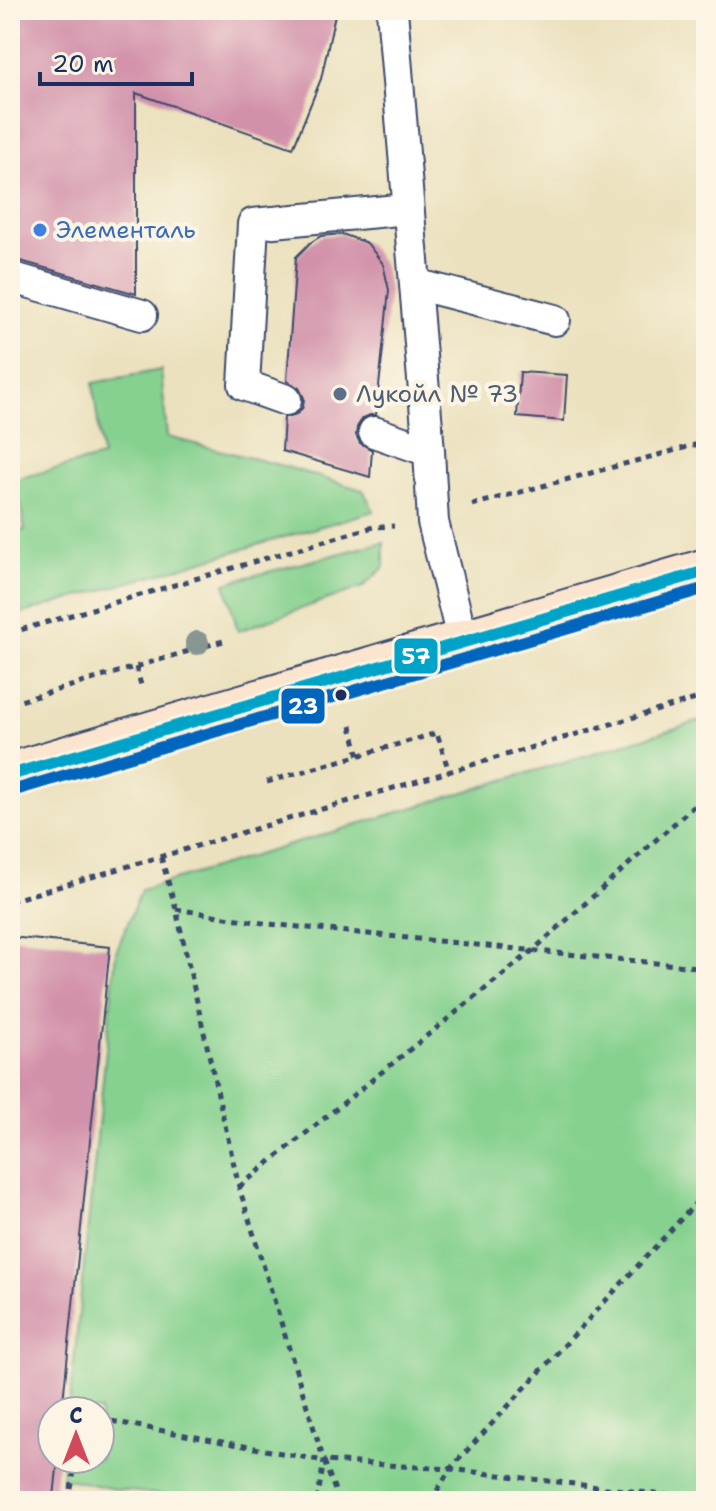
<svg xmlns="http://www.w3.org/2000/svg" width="716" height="1511" viewBox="0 0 716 1511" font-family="'Shantell Sans',sans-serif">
  <rect width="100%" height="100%" fill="#fcf5e5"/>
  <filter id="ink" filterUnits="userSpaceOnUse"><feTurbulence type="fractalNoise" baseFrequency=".0125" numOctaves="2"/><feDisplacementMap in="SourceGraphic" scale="16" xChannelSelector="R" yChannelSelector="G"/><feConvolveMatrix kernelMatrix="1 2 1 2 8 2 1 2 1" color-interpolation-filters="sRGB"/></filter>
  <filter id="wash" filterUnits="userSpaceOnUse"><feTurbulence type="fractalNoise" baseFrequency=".006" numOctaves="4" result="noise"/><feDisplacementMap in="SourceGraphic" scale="32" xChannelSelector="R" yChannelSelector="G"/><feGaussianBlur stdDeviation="1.8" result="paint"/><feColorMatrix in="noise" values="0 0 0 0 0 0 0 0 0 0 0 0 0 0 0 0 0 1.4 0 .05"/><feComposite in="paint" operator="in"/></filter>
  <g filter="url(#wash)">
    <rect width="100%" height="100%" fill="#ebe1be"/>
    <!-- green -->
    <g fill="#86d18f" stroke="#508076" stroke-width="2">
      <polygon points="161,370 167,437 283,466 363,490 374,511 10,617 10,534 25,530 16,479 102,457 93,383"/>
      <polygon points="384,542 384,567 363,587 238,631 225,583"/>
      <polygon points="706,719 706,1501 210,1501 114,1489 62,1478 64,1459 100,1459 100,1411 69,1411 116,952 141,890"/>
    </g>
    <g id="blocks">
      <!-- building -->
      <g fill="#d291aa">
        <polygon points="10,10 336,10 321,79 293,148 136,93 136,294 10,258"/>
        <polygon points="342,234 367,243 383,264 389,290 376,415 370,415 363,418 357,427 356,435 360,443 372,450 370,477 282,451 284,417 290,417 298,413 303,407 304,398 299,388 287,381 296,257 310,243 321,236"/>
        <polygon points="520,372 567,375 564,421 517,417"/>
        <polygon points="10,937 110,947 62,1411 52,1411 52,1459 58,1459 54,1497 10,1492"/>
      </g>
    </g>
  </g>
  <g filter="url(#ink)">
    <use href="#blocks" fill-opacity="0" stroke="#3a4a6c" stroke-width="2"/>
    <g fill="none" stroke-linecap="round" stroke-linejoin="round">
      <!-- lane casing -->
      <g stroke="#3a4a6c" stroke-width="34">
        <g id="lane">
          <polyline points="392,10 429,451 433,522 463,642"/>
          <polyline points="10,277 142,315"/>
          <polyline points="415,284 555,320"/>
          <polyline points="286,400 244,385 253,224 408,209"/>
          <polyline points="374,432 429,451"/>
        </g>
      </g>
      <!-- secondary casing -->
      <g stroke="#3a4a6c" stroke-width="48">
        <polyline id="secondary" points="10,775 706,571"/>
      </g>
      <!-- path -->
      <g stroke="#3a4a6c" stroke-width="5" stroke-dasharray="6 6" stroke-linecap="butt">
        <polyline points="472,505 706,442"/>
        <polyline points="10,633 373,527 394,526"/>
        <polyline points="136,667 141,685"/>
        <polyline points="10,704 223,641"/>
        <polyline points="351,726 359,756"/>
        <polyline points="267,782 437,733 449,772"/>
        <polyline points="161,857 176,909 239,1187 324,1461 317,1501"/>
        <polyline points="10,901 706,696"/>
        <polyline points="176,909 269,924 706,968"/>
        <polyline points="239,1187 531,952 706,795"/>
        <polyline points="100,1419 324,1461"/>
        <polyline points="69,1501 76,1459"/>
        <polyline points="339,1501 324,1461 450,1469 706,1500"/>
        <polyline points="431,1501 450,1469 706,1192"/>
      </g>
      <!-- lane -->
      <use href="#lane" stroke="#fff" stroke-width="30"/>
      <!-- secondary -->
      <use href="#secondary" stroke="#fce5cf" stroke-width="44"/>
      <!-- bus-1 casing -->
      <g stroke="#fcf5e5" stroke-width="18">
        <polyline id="bus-1" points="10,775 706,571"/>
      </g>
      <!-- bus-2 casing -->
      <g stroke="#fcf5e5" stroke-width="18">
        <polyline id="bus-2" points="15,790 706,588"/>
      </g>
      <!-- bus-1 -->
      <use href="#bus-1" stroke="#01a3c8" stroke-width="12"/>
      <!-- bus-2 -->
      <use href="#bus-2" stroke="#0065bd" stroke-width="12"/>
    </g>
    <!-- trees -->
    <circle fill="#879690" cx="197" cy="643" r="12"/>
  </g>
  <!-- markers -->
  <circle fill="#3f7fe0" stroke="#fcf5e5" stroke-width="3" cx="40" cy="230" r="8"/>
  <circle fill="#5c6f8a" stroke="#fcf5e5" stroke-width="3" cx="340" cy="394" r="8"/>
  <circle fill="#1b2f5e" stroke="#fcf5e5" stroke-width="3" cx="341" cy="695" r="7"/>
  <g text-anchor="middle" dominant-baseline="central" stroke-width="8" stroke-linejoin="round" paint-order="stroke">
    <!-- shop labels -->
    <g font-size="24" fill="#366cbe" stroke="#fcf5e5" text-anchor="start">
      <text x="56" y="230">Элементаль</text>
    </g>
    <!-- service labels -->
    <g font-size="24" fill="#4e5e75" stroke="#fcf5e5" text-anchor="start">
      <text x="356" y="394">Лукойл № 73</text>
    </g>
  </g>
  <g stroke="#fcf5e5" stroke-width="3">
    <rect x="393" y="637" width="46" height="38" rx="8" fill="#01a3c8"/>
    <rect x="280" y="687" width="46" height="38" rx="8" fill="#0065bd"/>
  </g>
  <g font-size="22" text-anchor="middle" font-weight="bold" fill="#fff">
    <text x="416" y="664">57</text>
    <text x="303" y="714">23</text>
  </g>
  <!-- margin -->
  <rect width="716" height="1511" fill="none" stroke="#fcf5e5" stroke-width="40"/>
  <!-- north arrow -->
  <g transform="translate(76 1435)"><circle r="38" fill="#fcf5e5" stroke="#a2a6af" stroke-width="2"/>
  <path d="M0-6L14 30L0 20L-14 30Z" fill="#d1495b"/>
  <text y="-12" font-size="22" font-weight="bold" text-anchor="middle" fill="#1b2f5e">С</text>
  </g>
  <!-- scale -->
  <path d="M40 72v12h152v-12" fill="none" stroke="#1b2f5e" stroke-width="4"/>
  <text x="52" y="72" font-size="24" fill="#1b2f5e" stroke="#fcf5e5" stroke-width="6" paint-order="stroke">20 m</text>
</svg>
